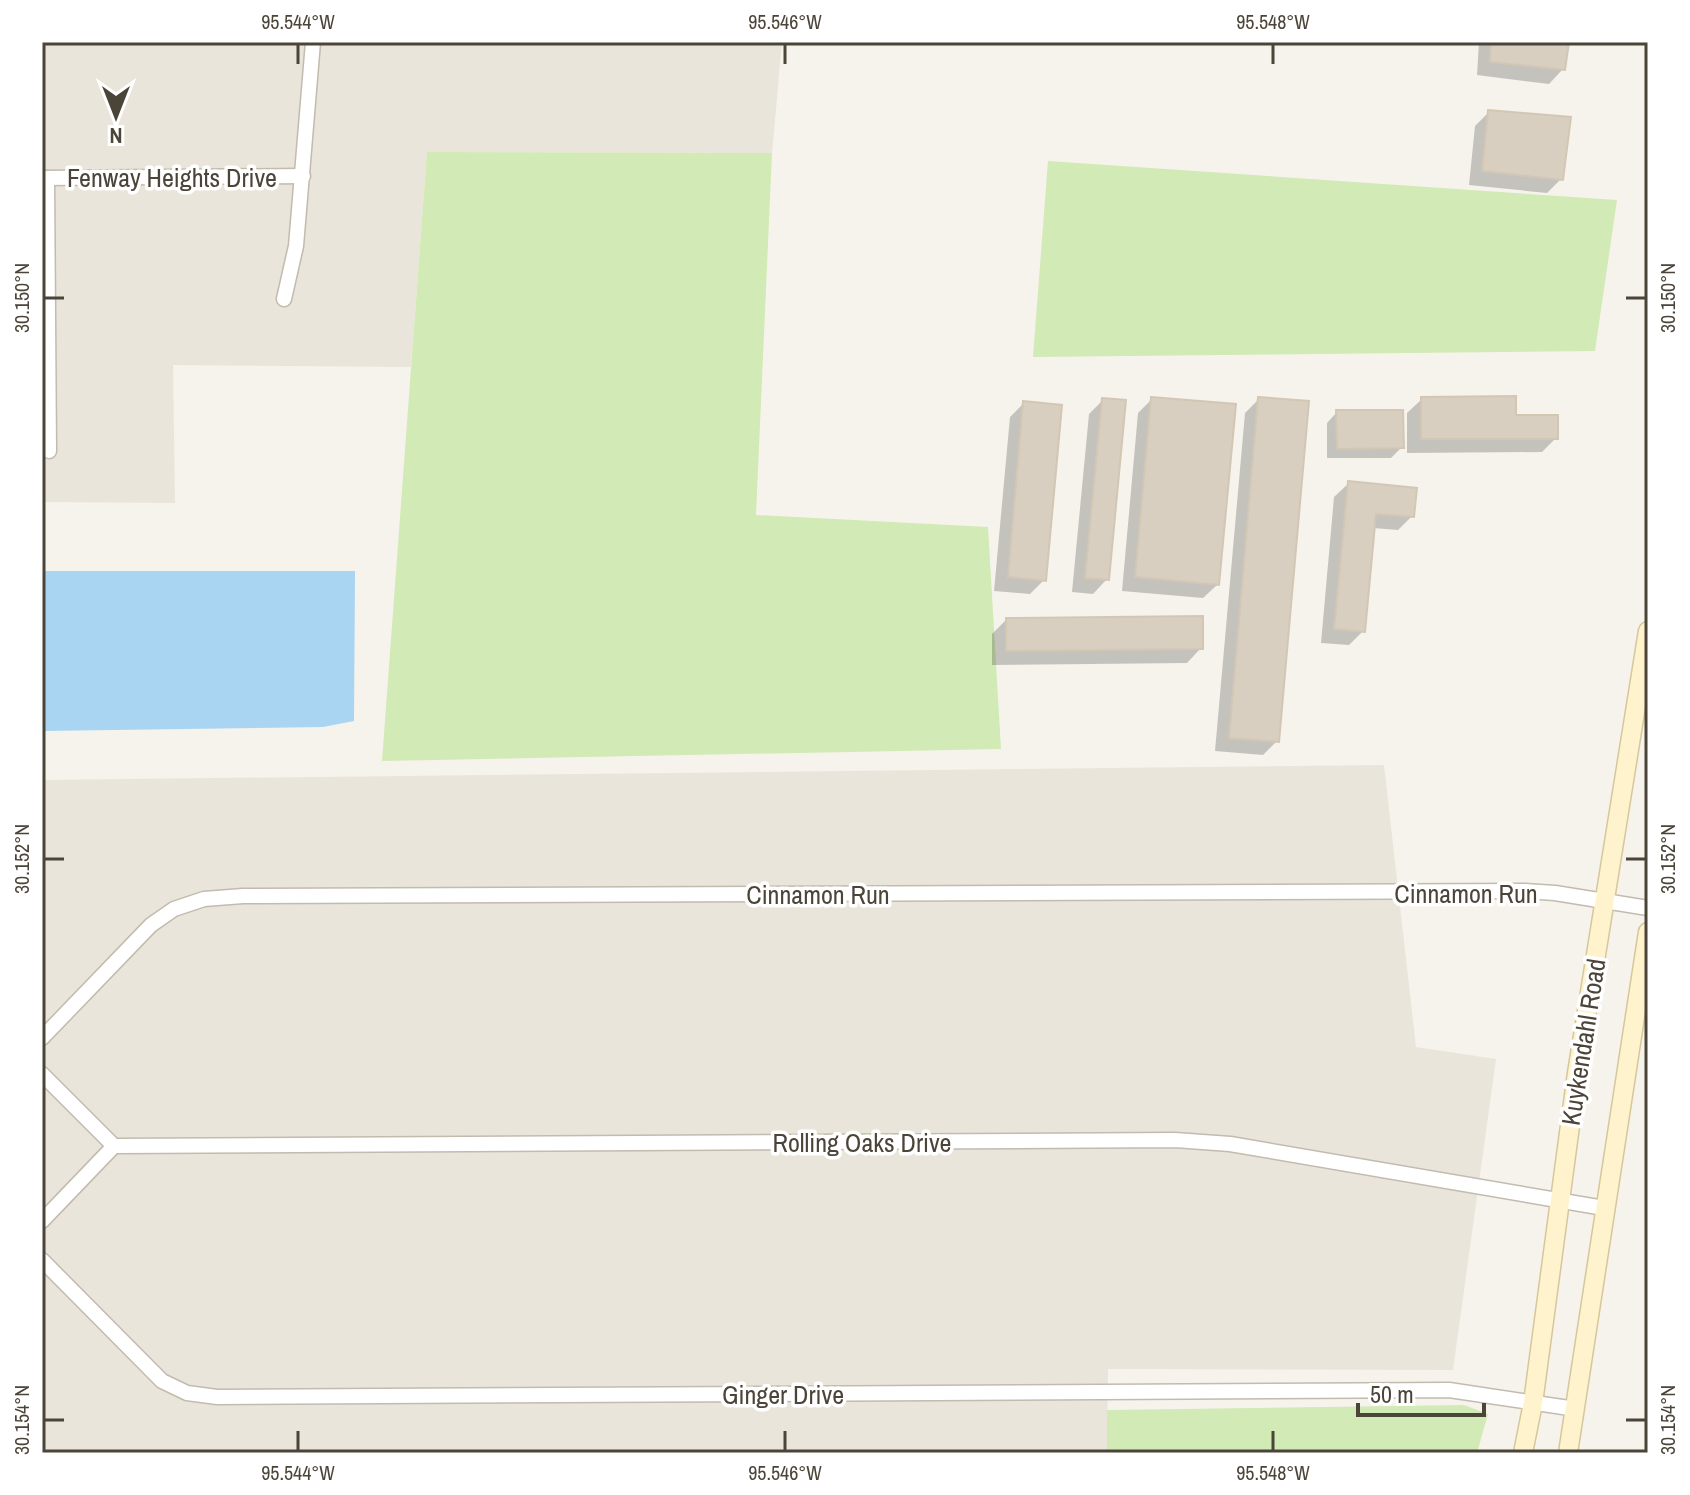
<svg xmlns="http://www.w3.org/2000/svg" width="1690" height="1495" viewBox="0 0 1690 1495" font-family="'Archivo Narrow',sans-serif">
  <rect width="100%" height="100%" fill="#f6f3ec"/>
  <!-- residential -->
  <g fill="#eae5da">
    <polygon points="42,42 782,42 772,153 427,152 411,367 173,365 175,503 42,502"/>
    <polygon points="1384,765 1416,1047 1496,1059 1453,1370 1108,1369 1107,1453 42,1453 42,780"/>
  </g>
  <!-- green -->
  <g fill="#d2eab5">
    <polygon points="427,152 772,153 756,515 988,527 1001,749 382,761"/>
    <polygon points="1048,161 1617,200 1595,351 1033,357"/>
    <polygon points="1464,1405 1488,1414 1477,1453 1107,1453 1107,1410"/>
  </g>
  <!-- water -->
  <polygon fill="#a9d4f2" points="42,571 355,571 354,721 323,727 42,731"/>
  <!-- shadow -->
  <g fill="#0003">
    <polygon points="1479,42 1567,42 1563,69 1549,84 1477,75"/>
    <polygon points="1489,112 1561,179 1547,193 1469,185 1475,126"/>
    <polygon points="1152,399 1218,584 1203,598 1122,591 1138,413"/>
    <polygon points="1259,399 1277,741 1263,755 1215,751 1245,413"/>
    <polygon points="1422,399 1514,417 1556,438 1542,452 1407,453 1407,413"/>
    <polygon points="1103,400 1107,579 1093,594 1072,592 1089,414"/>
    <polygon points="1024,403 1044,580 1030,594 994,591 1010,417"/>
    <polygon points="1337,412 1402,447 1391,458 1327,458 1327,423"/>
    <polygon points="1349,483 1412,516 1398,530 1373,528 1363,631 1349,645 1321,643 1334,497"/>
    <polygon points="1006,620 1201,648 1187,663 992,665 992,634"/>
  </g>
  <!-- building -->
  <g fill="#d8cfc1" stroke="#d3c7b4" stroke-width="2">
    <polygon points="1491,42 1569,42 1565,70 1490,62"/>
    <polygon points="1488,110 1571,117 1563,180 1482,171"/>
    <polygon points="1516,396 1516,415 1558,415 1558,439 1421,439 1421,397"/>
    <polygon points="1151,397 1236,404 1219,585 1135,577"/>
    <polygon points="1258,397 1309,401 1279,742 1229,738"/>
    <polygon points="1102,398 1126,400 1109,580 1085,578"/>
    <polygon points="1023,401 1062,405 1046,581 1008,577"/>
    <polygon points="1336,410 1403,410 1404,448 1337,449"/>
    <polygon points="1348,481 1417,488 1414,517 1376,514 1365,632 1334,629"/>
    <polygon points="1203,616 1203,649 1006,651 1006,618"/>
  </g>
  <g fill="none" stroke-linecap="round" stroke-linejoin="round">
    <!-- minor casing -->
    <g stroke="#c2bbae" stroke-width="17">
      <g id="minor">
        <polyline points="42,178 303,176"/>
        <polyline points="47,178 49,451"/>
        <polyline points="284,299 296,246 313,42"/>
        <polyline points="42,1038 151,925 174,909 204,899 243,896 1525,891 1555,893 1648,908"/>
        <polyline points="42,1074 114,1146"/>
        <polyline points="114,1146 1175,1140 1230,1144 1604,1208"/>
        <polyline points="42,1221 114,1146"/>
        <polyline points="42,1260 162,1381 187,1393 217,1397 1449,1390 1576,1409"/>
      </g>
    </g>
    <!-- secondary casing -->
    <g stroke="#d6c79b" stroke-width="21">
      <g id="secondary">
        <polyline points="1523,1453 1533,1403 1577,1073 1648,631"/>
        <polyline points="1568,1453 1648,932"/>
      </g>
    </g>
    <!-- minor -->
    <use href="#minor" stroke="#fff" stroke-width="14"/>
    <!-- secondary -->
    <use href="#secondary" stroke="#fff3cd" stroke-width="18"/>
  </g>
  <!-- ticks -->
  <path fill="none" stroke="#4b4439" stroke-width="3" d="M298 44V64M785 44V64M1273 44V64M44 298H64M1626 298H1646M44 859H64M1626 859H1646M44 1420H64M1626 1420H1646M298 1431V1451M785 1431V1451M1273 1431V1451"/>
  <g text-anchor="middle" dominant-baseline="central" stroke-width="7" stroke-linejoin="round" paint-order="stroke">
    <!-- street labels -->
    <g font-size="26" fill="#4b4439" stroke="#fff">
      <text x="172" y="177">Fenway Heights Drive</text>
      <text x="1466" y="893">Cinnamon Run</text>
      <text x="818" y="894">Cinnamon Run</text>
      <text transform="translate(1583 1042) rotate(-81)">Kuykendahl Road</text>
      <text x="862" y="1142">Rolling Oaks Drive</text>
      <text x="783" y="1394">Ginger Drive</text>
    </g>
  </g>
  <!-- border -->
  <rect width="1690" height="1495" fill="none" stroke="#ffffff" stroke-width="88"/>
  <!-- north arrow -->
  <g transform="translate(116 116) rotate(180)" stroke="#ffffff" stroke-width="6" paint-order="stroke">
  <path d="M0-6L14 30L0 20L-14 30Z" fill="#4b4439"/>
  <text y="-12" font-size="22" font-weight="bold" text-anchor="middle" fill="#4b4439">N</text>
  </g>
  <!-- scale -->
  <path d="M1358 1403v12h126v-12" fill="none" stroke="#4b4439" stroke-width="4"/>
  <text x="1370" y="1403" font-size="24" fill="#4b4439" stroke="#ffffff" stroke-width="6" paint-order="stroke">50 m</text>
  <rect x="44" y="44" width="1602" height="1407" fill="none" stroke="#4b4439" stroke-width="3"/>
  <g font-size="20" text-anchor="middle" fill="#4b4439">
    <text x="298" y="29">95.544°W</text>
    <text x="785" y="29">95.546°W</text>
    <text x="1273" y="29">95.548°W</text>
    <text transform="translate(1668 298) rotate(-90)" y="7">30.150°N</text>
    <text transform="translate(22 298) rotate(-90)" y="7">30.150°N</text>
    <text transform="translate(1668 859) rotate(-90)" y="7">30.152°N</text>
    <text transform="translate(22 859) rotate(-90)" y="7">30.152°N</text>
    <text transform="translate(1668 1420) rotate(-90)" y="7">30.154°N</text>
    <text transform="translate(22 1420) rotate(-90)" y="7">30.154°N</text>
    <text x="298" y="1480">95.544°W</text>
    <text x="785" y="1480">95.546°W</text>
    <text x="1273" y="1480">95.548°W</text>
  </g>
</svg>
